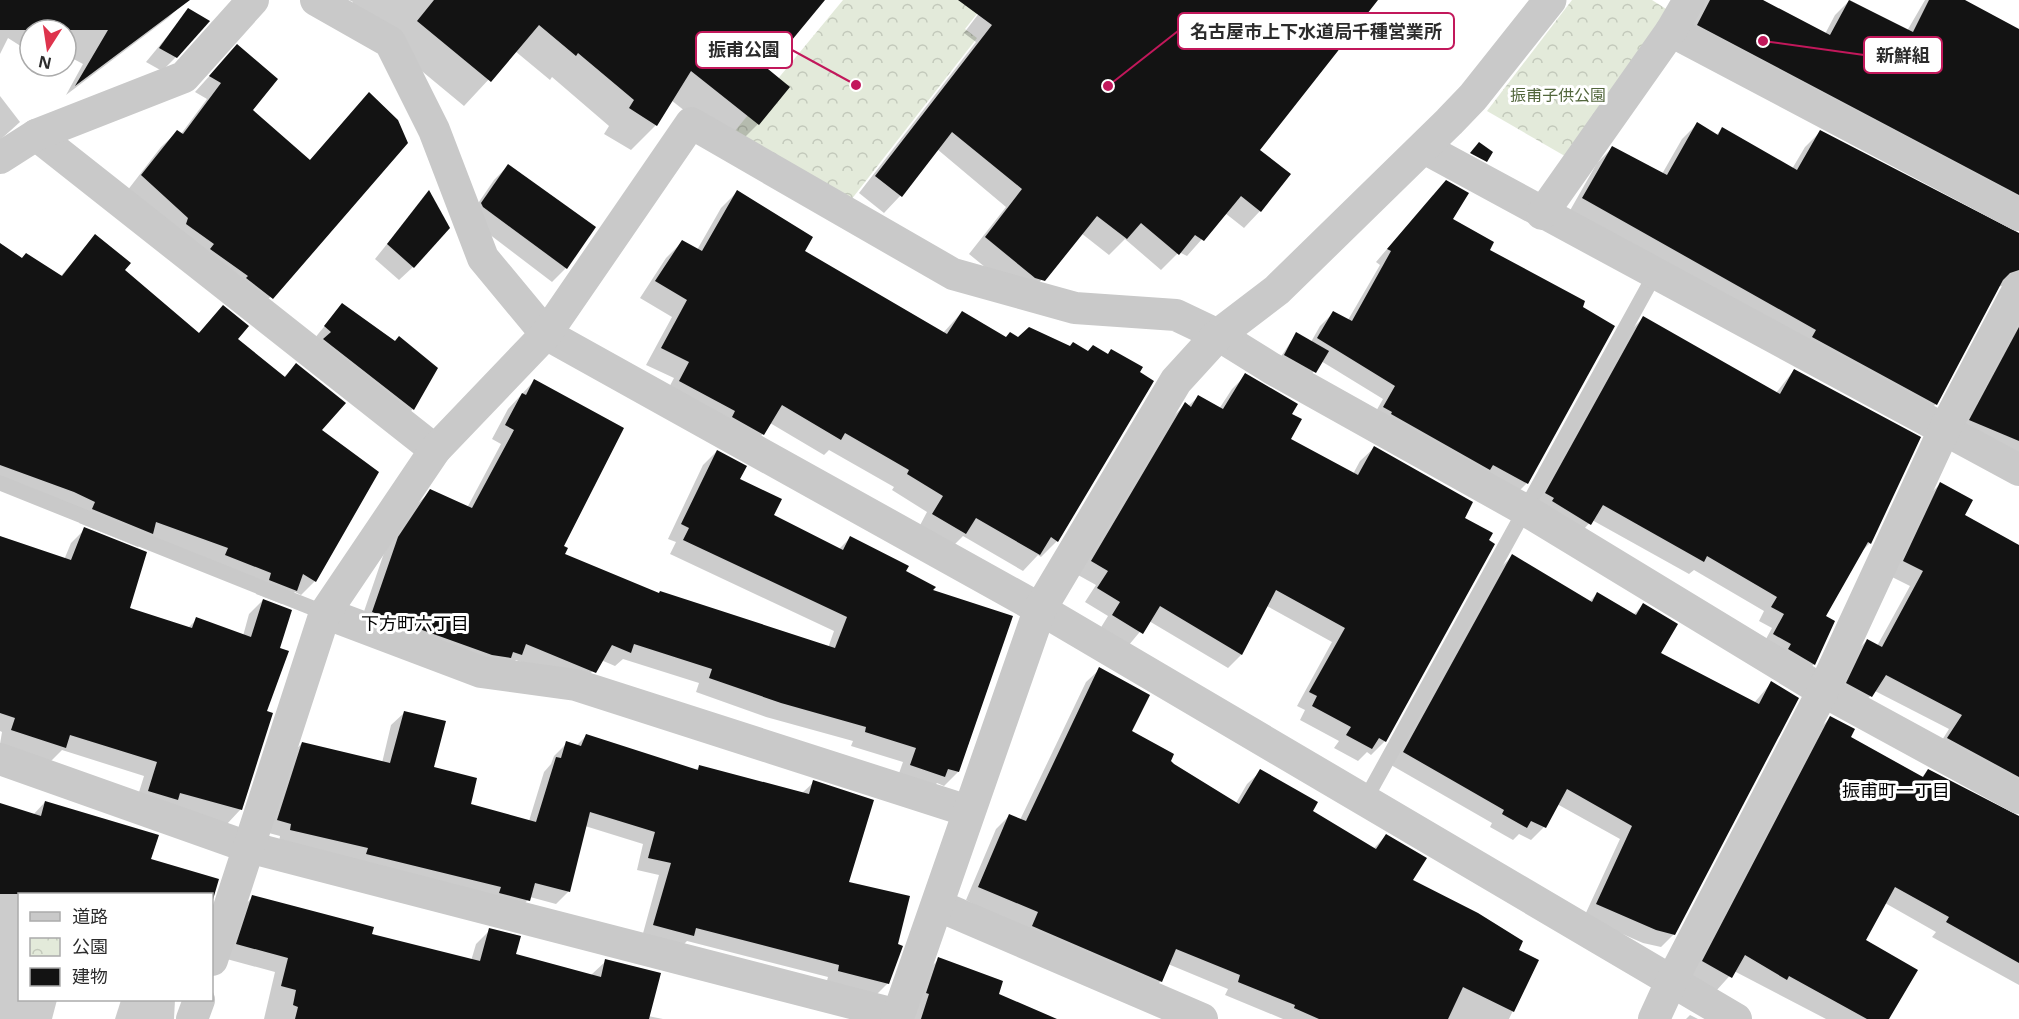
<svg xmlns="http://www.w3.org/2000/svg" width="2019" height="1019" viewBox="0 0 2019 1019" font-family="'Noto Sans','Noto Sans JP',sans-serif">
  <defs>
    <pattern id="park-crowns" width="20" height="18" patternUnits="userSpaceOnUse" patternTransform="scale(1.5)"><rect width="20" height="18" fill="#e3eada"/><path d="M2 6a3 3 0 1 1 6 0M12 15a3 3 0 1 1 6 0" fill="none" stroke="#c3c9bb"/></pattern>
  </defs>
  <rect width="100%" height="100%" fill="#fff"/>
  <!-- park -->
  <g fill="url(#park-crowns)">
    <polygon points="843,0 988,0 965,29 977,38 851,200 734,132"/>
    <polygon points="1572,0 1652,0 1674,14 1570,159 1487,111"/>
  </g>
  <!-- shadow -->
  <g fill="#0003">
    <polygon points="0,0 172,0 181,5 168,18 66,95 83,64 66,55 66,30 30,30 30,52 8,38 0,54"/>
    <polygon points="349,0 823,0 766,69 758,124 733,149 671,100 656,125 631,150 604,134 609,126 552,77 550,80 515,51 464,106 348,10 353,2"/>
    <polygon points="989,0 1376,0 1258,150 1260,211 1244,228 1225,213 1187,256 1179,252 1161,270 1125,239 1109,255 1081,233 1027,297 1018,294 969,254 1006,207 937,149 900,196 884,213 859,193 976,42 964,33"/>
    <polygon points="1704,0 1760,0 1825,34 1835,15 1850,0 1907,31 1925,0 1962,0 2019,30 2019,220 1683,40"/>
    <polygon points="189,10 176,57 162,71 146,62"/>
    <polygon points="222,62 251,110 309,161 369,95 406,143 256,313 127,191 161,147 177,132 181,134 207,99 195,92"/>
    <polygon points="0,96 20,122 0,140"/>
    <polygon points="1697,124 1716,135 1722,129 1792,169 1805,147 1820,132 2019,234 2019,293 2013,287 1998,286 1936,404 1920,419 1568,214 1597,163 1612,148 1662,174 1682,139"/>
    <polygon points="508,166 594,228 566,268 552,282 468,218 494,180"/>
    <polygon points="429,192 413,267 399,280 375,259"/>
    <polygon points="737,192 803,251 943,333 962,312 1057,541 1041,557 1038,555 1023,571 963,536 949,550 917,531 927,512 892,490 894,487 829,450 824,455 770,423 763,434 747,450 664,397 674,378 646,365 672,317 640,298 666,258 682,242 697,250 721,208"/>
    <polygon points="1433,195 1451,219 1488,250 1527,483 1514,496 1371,420 1383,399 1321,361 1309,378 1278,361 1296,334 1311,342 1320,326 1333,313 1348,320 1380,265 1376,262"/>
    <polygon points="95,236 123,270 198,334 223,307 236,339 284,377 296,365 320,431 377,472 315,581 301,595 295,592 282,604 256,594 258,587 147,537 138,547 79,523 82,516 0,483 0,245 21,260 60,277"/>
    <polygon points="342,305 436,369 413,409 401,421 314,339"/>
    <polygon points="2019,315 2019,465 1955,436"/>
    <polygon points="1643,318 1776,393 1794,370 1870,543 1859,554 1824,617 1814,664 1801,678 1761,648 1772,628 1759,621 1764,611 1694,570 1689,574 1592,520 1576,538 1533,507 1630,331"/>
    <polygon points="1246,375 1290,414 1289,440 1353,474 1360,461 1374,448 1493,545 1385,741 1371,755 1367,752 1358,761 1334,748 1339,741 1300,720 1305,710 1297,706 1332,642 1267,606 1241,655 1228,668 1149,621 1128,646 1100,629 1108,616 1085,602 1096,585 1078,575 1172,418 1185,404 1188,406 1198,397 1219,409 1232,389"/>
    <polygon points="534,381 563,555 658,595 828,648 834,631 670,554 676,542 668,539 703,465 717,451 738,480 772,515 839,549 850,538 931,591 958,772 944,786 937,783 930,791 897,779 903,762 851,746 853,741 766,717 696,692 699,683 623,659 615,666 601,660 581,686 516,660 507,669 359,626 384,553 416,505 431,491 467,508 501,444 492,439 508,409"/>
    <polygon points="1940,484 1963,516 2019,547 2019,802 1934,753 1949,729 1875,691 1856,711 1833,698 1853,655 1867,640 1877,646 1910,586 1890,576 1926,498"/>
    <polygon points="85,529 128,609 188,628 197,619 243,636 249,614 263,600 278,649 240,810 227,824 135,805 144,776 62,750 51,761 0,744 2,732 0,731 0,543 64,560 71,543"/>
    <polygon points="1512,556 1589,602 1597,594 1633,615 1643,605 1659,654 1754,703 1771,683 1674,934 1661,947 1643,943 1584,917 1620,839 1557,804 1544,827 1531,840 1519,834 1513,840 1490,827 1492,823 1391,765 1499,569"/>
    <polygon points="1100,669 1130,732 1169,761 1236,803 1247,784 1261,771 1311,811 1373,849 1386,836 1411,880 1517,951 1537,961 1509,1019 1283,1019 1225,995 1228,989 1168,964 1161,981 1147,995 966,900 996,829 1010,815 1020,820 1086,682"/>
    <polygon points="404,713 432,769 469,805 529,821 544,772 551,764 554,756 567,743 576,746 586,736 695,771 699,767 801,794 814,782 847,883 888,983 875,996 826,984 828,977 687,941 680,948 642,937 659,875 637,870 643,844 585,826 568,892 556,904 530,897 517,913 279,842 280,836 265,832 290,756 302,743 382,763 391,725"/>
    <polygon points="1831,717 1849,737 1921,778 1928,771 2019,817 2019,985 1932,937 1936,932 1885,903 1864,941 1887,1019 1826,1019 1734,971 1716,991 1689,976 1816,732"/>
    <polygon points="45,802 149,860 217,880 212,897 212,894 20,894 20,1000 57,1000 52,1019 0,1019 0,804 33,815"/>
    <polygon points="253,897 370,935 471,961 476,944 490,930 514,955 591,975 606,961 648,1016 663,1019 264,1019 275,972 223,958 238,911"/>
    <polygon points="939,959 997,995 1033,1019 913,1019 924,974"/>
    <polygon points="121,1000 175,1000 174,1019 115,1019"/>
    <polygon points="1690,1015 1698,1019 1686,1019"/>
  </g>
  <!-- building -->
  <g fill="#131313">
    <polygon points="0,0 190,0 75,86 108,30 0,30"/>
    <polygon points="434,0 825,0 768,69 790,87 759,125 691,71 657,126 629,108 634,100 578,53 576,56 539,25 491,82 417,21"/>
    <polygon points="958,0 1378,0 1260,150 1291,174 1261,212 1241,196 1204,241 1195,235 1179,255 1141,223 1127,239 1097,216 1045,281 1035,278 985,237 1022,189 952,132 902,197 875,176 992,25"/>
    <polygon points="1710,0 1763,0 1830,35 1849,0 1913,32 1929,0 1965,0 2019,29 2019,195 1697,25"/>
    <polygon points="188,8 210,21 177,58 159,48"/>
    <polygon points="237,44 278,79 253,110 310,160 369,92 398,120 408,143 273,299 246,278 248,276 210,249 214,244 186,224 188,218 141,175 177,130 183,134 221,83 209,76"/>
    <polygon points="1697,122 1718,135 1722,127 1797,170 1820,130 2019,233 2019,270 2010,273 2003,280 1937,405 1812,337 1816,330 1582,198 1612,146 1667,175"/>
    <polygon points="1479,142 1493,152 1487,162 1470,153"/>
    <polygon points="508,164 596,227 567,269 483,207 481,203"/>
    <polygon points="1446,180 1469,193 1453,219 1494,242 1490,250 1585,301 1583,307 1615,326 1528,484 1493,465 1490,470 1391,414 1392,412 1383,407 1395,386 1317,338 1333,311 1352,321 1391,251 1387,249"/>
    <polygon points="429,190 450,228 414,268 387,244"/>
    <polygon points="737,190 813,237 805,251 947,334 962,311 1006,337 1010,332 1018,337 1029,327 1070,346 1073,342 1088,351 1093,345 1108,354 1111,349 1143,367 1140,372 1154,381 1058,542 1051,537 1040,555 976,518 966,534 932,514 943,496 907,474 909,470 845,433 841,440 782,405 764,435 732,417 735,411 679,381 689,362 661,348 687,300 655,281 682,240 702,251"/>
    <polygon points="95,234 131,263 125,270 199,333 223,305 249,326 238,339 285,377 296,363 346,403 322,430 379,472 316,582 303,574 297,591 269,580 271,573 225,555 228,548 156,522 153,534 92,509 95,502 74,492 0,465 0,243 22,258 26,253 62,276"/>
    <polygon points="342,303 395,341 399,336 438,368 414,410 323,339 331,332 324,326"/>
    <polygon points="1643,316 1780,394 1794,369 1921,437 1871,544 1868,542 1826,616 1835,621 1815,665 1788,649 1791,644 1773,634 1784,614 1771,607 1777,597 1707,556 1704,562 1603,505 1591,525 1552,501 1554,498 1545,493"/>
    <polygon points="2019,327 2019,441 1969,420"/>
    <polygon points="1296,332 1329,351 1316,373 1284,355"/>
    <polygon points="1245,373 1298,404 1292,414 1302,419 1291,439 1358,475 1374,446 1473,502 1465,518 1493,533 1489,540 1495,544 1386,742 1379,738 1372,749 1346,735 1351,727 1312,706 1317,696 1309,692 1345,628 1276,590 1242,655 1160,606 1143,634 1112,615 1120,602 1097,588 1108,571 1091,561 1185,402 1191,407 1198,395 1223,409"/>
    <polygon points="534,379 624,428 564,546 568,548 565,554 659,593 660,591 835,648 847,617 683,540 689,528 681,524 717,450 747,466 740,479 782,499 774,515 843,550 850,536 909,566 906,571 936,587 933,590 1013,616 959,772 948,769 945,777 910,765 916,748 865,732 866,727 781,703 709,678 712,669 634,644 631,653 612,645 596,673 526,644 522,655 513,652 511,658 492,655 372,612 398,537 430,489 472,508 514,430 505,425 522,393 526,395"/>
    <polygon points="1940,482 1973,500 1965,515 2019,545 2019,777 1947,738 1962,715 1886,675 1872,697 1846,683 1867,639 1882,647 1923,571 1903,561"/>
    <polygon points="84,527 147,552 130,608 192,628 196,617 251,637 263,599 292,610 280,648 289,651 267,711 273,713 242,810 180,793 178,800 148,791 157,762 70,735 66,748 11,730 15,718 0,713 0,536 71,560"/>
    <polygon points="1512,554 1592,602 1597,592 1636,615 1643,603 1678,624 1661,653 1759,704 1771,681 1799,698 1675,935 1656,930 1596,904 1632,826 1567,789 1546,828 1531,821 1527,828 1502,814 1504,810 1403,752"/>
    <polygon points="1099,667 1150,695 1132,731 1174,754 1171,761 1174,764 1239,804 1260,769 1318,802 1313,811 1376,849 1386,834 1427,858 1413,880 1478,913 1523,941 1519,950 1539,960 1514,1012 1463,987 1448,1019 1319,1019 1294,1008 1295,1005 1238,982 1240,975 1176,949 1162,982 1032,926 1038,912 978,887 1009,814 1026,821"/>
    <polygon points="404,711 446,721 434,767 477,778 471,804 536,822 556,757 561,758 566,741 581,746 586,734 698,770 699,765 809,794 813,780 874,800 849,882 910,896 898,944 903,946 889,984 838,971 839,965 696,928 694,936 653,925 671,863 648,858 655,832 590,812 570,892 535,883 530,901 499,893 501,887 366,854 368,848 290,830 291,824 277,820 302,742 390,763"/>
    <polygon points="1830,716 1855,729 1851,737 1923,777 1928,769 2019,816 2019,963 1946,922 1949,917 1895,887 1866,940 1918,970 1889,1019 1867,1019 1789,976 1787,980 1745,955 1732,978 1702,961"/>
    <polygon points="45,801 159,835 151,859 219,879 212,903 212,894 0,894 0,803 41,816"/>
    <polygon points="252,895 374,927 372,934 480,961 489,928 521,936 516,954 601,977 605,959 661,973 649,1019 295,1019 298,1007 293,1005 296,990 281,986 288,958 236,944"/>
    <polygon points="938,957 1003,981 999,994 1057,1019 921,1019 929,994 926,993"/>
  </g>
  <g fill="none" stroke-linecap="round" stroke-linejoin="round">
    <!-- service -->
    <g stroke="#c9c9c9" stroke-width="15">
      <polyline points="0,483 325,613"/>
      <polyline points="1364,802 1655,274"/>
    </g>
    <!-- minor -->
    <g stroke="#c9c9c9" stroke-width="32">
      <polyline points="316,0 390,42 434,130 483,258 546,334 1040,609 1736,1019"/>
      <polyline points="1671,31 2019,215"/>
      <polyline points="36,135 435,450"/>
      <polyline points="1424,148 2019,470"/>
      <polyline points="0,158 36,135 184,77 253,0"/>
      <polyline points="1542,214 1671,31 1689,0"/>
      <polyline points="325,613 481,672 576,685 968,811"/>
      <polyline points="0,759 248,847 898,1015"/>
      <polyline points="937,905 1202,1019"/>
      <polyline points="212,960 325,613 435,450 546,334 691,123 953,274 1075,308 1176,315 1218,335 1271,368 1525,510 1823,691 2019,798"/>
      <polyline points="192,1019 199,1000"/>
      <polyline points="1654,1019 1671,982 1823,691 1945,428 2019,288"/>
    </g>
    <!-- tertiary -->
    <polyline stroke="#c9c9c9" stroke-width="33" points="897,1019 1040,609 1176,381 1218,335 1277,290 1449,122 1473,97 1550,0"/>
  </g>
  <g text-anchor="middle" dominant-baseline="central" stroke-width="6" stroke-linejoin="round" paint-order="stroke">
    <!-- park labels -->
    <g font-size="16" fill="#52663c" stroke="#fff">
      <text x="1558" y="95">振甫子供公園</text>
    </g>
    <!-- neighbourhood labels -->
    <g font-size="18" fill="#000" stroke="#fff">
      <text x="415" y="623">下方町六丁目</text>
      <text x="1896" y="790">振甫町一丁目</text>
    </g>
  </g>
  <!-- callouts -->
  <path fill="none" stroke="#c2185b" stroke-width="2" d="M1108 86L1178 31M856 85L792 50M1763 41L1864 55"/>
  <g fill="#c2185b" stroke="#fff" stroke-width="2">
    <circle cx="1108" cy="86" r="6"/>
    <circle cx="856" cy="85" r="6"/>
    <circle cx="1763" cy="41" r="6"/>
  </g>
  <g fill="#fff" stroke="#c2185b" stroke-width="2">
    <rect x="1178" y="13" width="276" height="36" rx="6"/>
    <rect x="696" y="32" width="96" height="36" rx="6"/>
    <rect x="1864" y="37" width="78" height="36" rx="6"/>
  </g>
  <g font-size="18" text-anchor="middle" font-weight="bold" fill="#2c2c2c">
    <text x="1316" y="38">名古屋市上下水道局千種営業所</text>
    <text x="744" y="56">振甫公園</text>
    <text x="1903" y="62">新鮮組</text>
  </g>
  <!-- legend -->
  <rect x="18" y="893" width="195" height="108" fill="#ffffff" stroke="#ababab" stroke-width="1.5"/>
  <rect x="30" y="912" width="30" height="9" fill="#c9c9c9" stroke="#ababab" stroke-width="1.5"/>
  <text x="72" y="923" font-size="18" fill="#2c2c2c">道路</text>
  <rect x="30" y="938" width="30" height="18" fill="url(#park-crowns)" stroke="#ababab" stroke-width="1.5"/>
  <text x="72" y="953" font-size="18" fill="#2c2c2c">公園</text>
  <rect x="30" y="968" width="30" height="18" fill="#131313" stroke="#ababab" stroke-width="1.5"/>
  <text x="72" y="983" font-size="18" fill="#2c2c2c">建物</text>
  <!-- north arrow -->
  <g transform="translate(48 48) rotate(192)"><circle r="28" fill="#ffffff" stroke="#ababab" stroke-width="1.5"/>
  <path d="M0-4.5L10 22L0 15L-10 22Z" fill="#de344d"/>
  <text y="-9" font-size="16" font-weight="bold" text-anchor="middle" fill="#2c2c2c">N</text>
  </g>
</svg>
